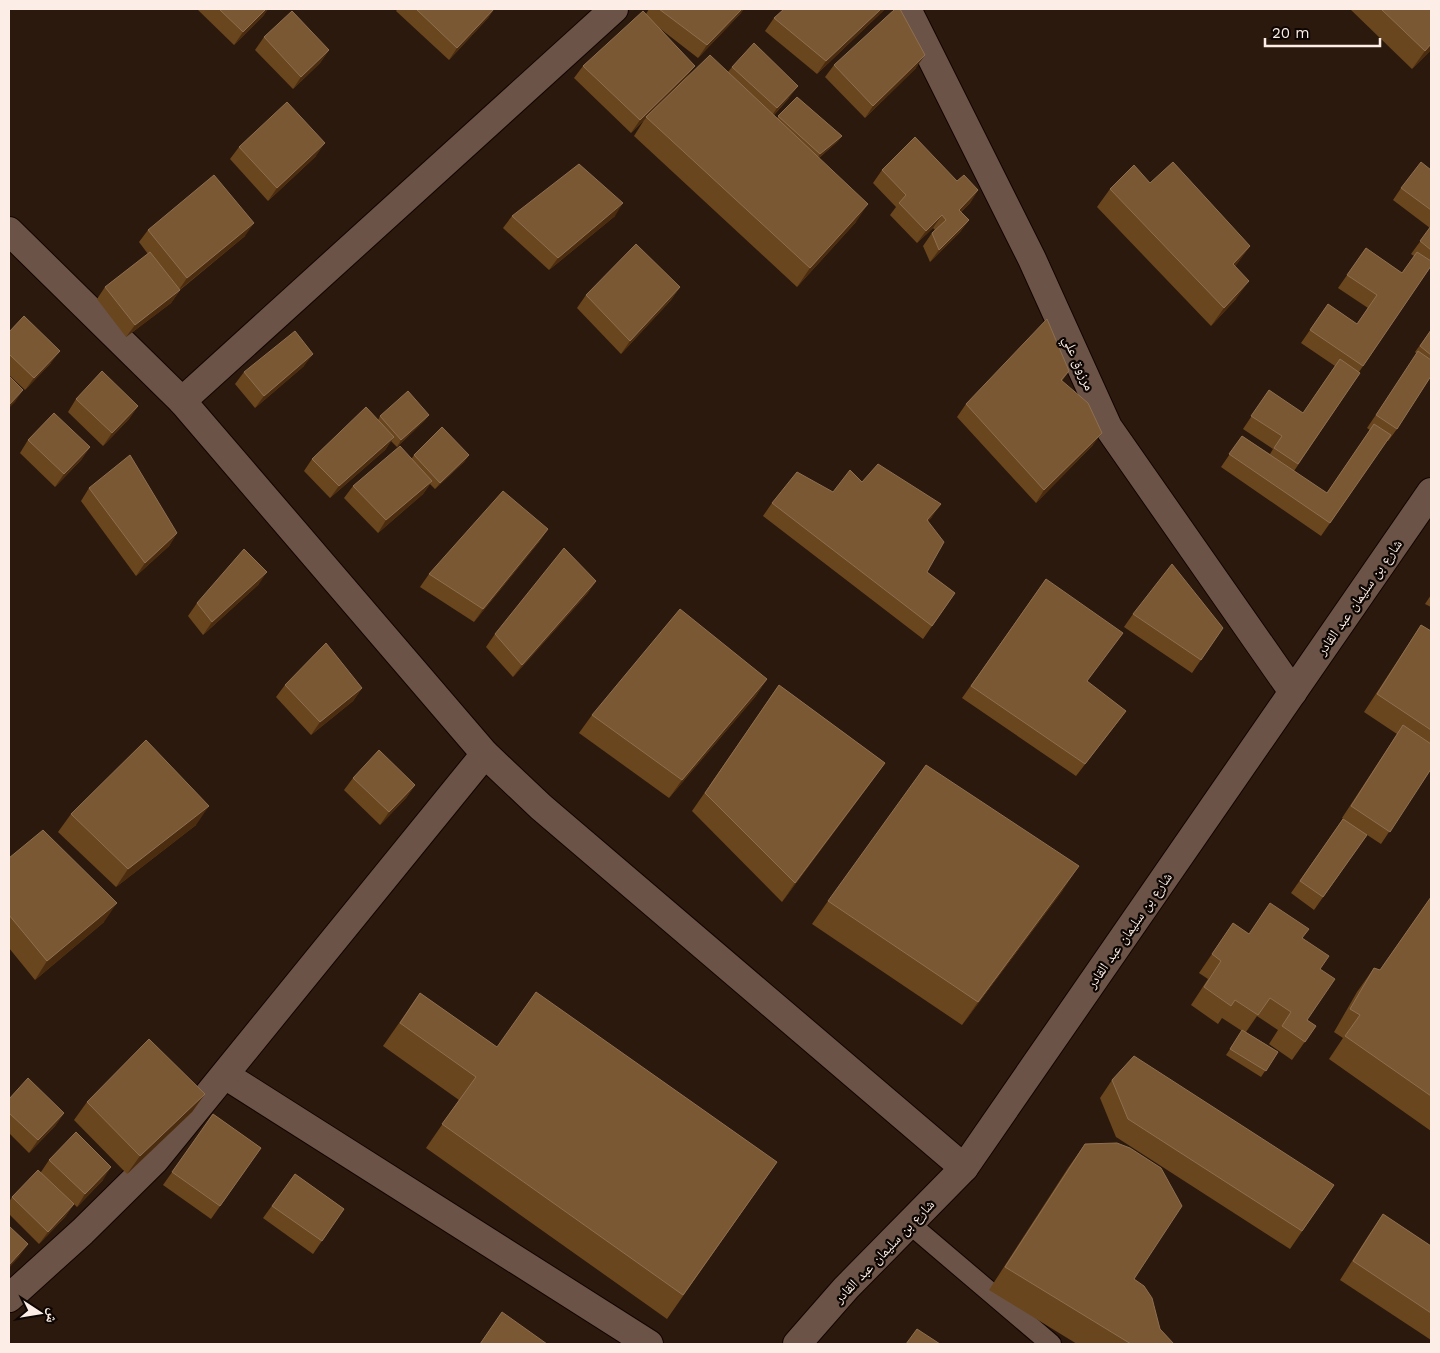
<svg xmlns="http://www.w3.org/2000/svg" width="1440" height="1353" viewBox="0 0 1440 1353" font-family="'Work Sans','Noto Naskh Arabic',sans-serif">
  <rect width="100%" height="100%" fill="#2c190d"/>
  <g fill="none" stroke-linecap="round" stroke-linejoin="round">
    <!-- service casing -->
    <g stroke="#130400" stroke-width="22">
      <polyline id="service" points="910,1224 1051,1344"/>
    </g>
    <!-- minor casing -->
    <g stroke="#130400" stroke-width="30">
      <g id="minor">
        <polyline points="907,9 1032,259 1108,427 1293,692"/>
        <polyline points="9,231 182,401 485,754 541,807 964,1168"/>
        <polyline points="182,401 614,9"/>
        <polyline points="225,1075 649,1344"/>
        <polyline points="9,1298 82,1232 155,1160 485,754"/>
        <polyline points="797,1344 846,1288 964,1168 1431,492"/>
      </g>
    </g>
    <!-- service -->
    <use href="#service" stroke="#6b5447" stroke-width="20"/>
    <!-- minor -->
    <use href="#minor" stroke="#6b5447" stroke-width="28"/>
  </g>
  <!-- wall -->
  <g fill="#6a461f">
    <polygon points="197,9 268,9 263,16 234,45"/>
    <polygon points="398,9 494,9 488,18 449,60 396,11"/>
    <polygon points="649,9 744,9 740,14 698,58 658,27 686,78 631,133 574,78 583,66 646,14"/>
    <polygon points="885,9 817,74 765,31 774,18"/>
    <polygon points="1350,9 1431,9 1431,50 1412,69"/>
    <polygon points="264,37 329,50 320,63 293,89 255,50"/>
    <polygon points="834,65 916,68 865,118 825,77"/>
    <polygon points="732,67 789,98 774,115 777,118 797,97 842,136 837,142 819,158 856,222 797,287 634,136 646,117 728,72"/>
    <polygon points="239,147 316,156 268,201 230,159"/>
    <polygon points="882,170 957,181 978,190 970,203 961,212 969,220 960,232 930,262 923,246 932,233 935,230 933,228 917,243 890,215 896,207 873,183"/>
    <polygon points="1431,170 1431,266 1359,372 1360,373 1294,471 1327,493 1370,430 1367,428 1417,354 1415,352 1431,330 1431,376 1397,429 1388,441 1387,441 1321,536 1221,467 1242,436 1270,454 1273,449 1243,429 1269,390 1303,413 1335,366 1301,343 1328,304 1357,324 1368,308 1338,288 1366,248 1402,273 1414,256 1411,254 1430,228 1393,200 1401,188"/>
    <polygon points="1150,183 1250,246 1235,266 1236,299 1211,326 1097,207 1110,189"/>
    <polygon points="512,216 615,216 549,270 503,228"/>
    <polygon points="148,230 245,236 180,290 171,303 126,337 97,299 105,287 148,254 139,242"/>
    <polygon points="680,287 671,300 621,354 577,308 586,295"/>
    <polygon points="9,332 51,363 25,390 9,375"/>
    <polygon points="304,366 255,408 235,384 244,372"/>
    <polygon points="1069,371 1062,381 1093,445 1036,503 957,417 966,404"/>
    <polygon points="76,399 138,406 129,419 103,446 68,412"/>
    <polygon points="429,415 424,421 397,447 391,441 385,450 330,498 304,471 312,459 378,420 380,416"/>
    <polygon points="28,440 90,447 81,460 55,487 20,453"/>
    <polygon points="414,455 469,455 464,462 435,489 430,484 423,494 378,533 344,498 353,486 412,458"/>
    <polygon points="862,482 932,517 928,521 927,572 955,593 923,639 763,516 772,503 833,492"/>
    <polygon points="89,488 177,533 169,546 136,576 81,501"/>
    <polygon points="548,529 539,542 474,622 420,587 429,574"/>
    <polygon points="1046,579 1087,682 1126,711 1117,723 1076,776 962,698"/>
    <polygon points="596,581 587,594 513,677 486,647 495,634"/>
    <polygon points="259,584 203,635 188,616 197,603"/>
    <polygon points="1431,595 1431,607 1425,604"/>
    <polygon points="1133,614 1223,628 1192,673 1124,627"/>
    <polygon points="1421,625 1431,631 1431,769 1381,844 1355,827 1367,835 1314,910 1291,893 1343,819 1342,818 1397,734 1364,712"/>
    <polygon points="767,679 755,697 669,798 579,733 592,715"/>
    <polygon points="285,685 362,688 353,701 311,735 276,697"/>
    <polygon points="779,685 885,763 872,781 782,902 692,811"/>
    <polygon points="353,778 415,785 406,798 380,825 344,790"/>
    <polygon points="71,814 196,825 116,887 58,832"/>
    <polygon points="9,858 104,922 35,980 9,948"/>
    <polygon points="1063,890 962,1025 812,924 828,901"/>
    <polygon points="1431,897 1431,1131 1329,1059 1343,1038 1334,1032 1357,992 1374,968 1380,970"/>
    <polygon points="1233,923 1249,934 1302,938 1320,969 1307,1020 1316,1026 1292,1060 1269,1044 1278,1030 1257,1016 1246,1032 1278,1052 1261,1077 1226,1055 1242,1031 1222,1018 1218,1024 1191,1005 1208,979 1199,973"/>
    <polygon points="420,993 497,1047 777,1162 667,1319 426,1148 459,1100 383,1046"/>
    <polygon points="1112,1080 1334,1185 1290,1249 1116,1137 1100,1098"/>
    <polygon points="205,1094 192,1112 127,1174 74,1120 87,1102"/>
    <polygon points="9,1099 64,1113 55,1126 29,1153 9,1133"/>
    <polygon points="213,1114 261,1148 211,1219 163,1185"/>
    <polygon points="1085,1144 1134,1279 1160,1329 1174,1344 1077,1344 989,1290 1068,1168"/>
    <polygon points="49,1160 103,1180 77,1207 74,1204 65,1217 39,1244 9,1214 9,1202 12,1197 41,1172"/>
    <polygon points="295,1174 344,1209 313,1254 263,1218"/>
    <polygon points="1383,1214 1431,1246 1431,1340 1340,1280 1370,1233"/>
  </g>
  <!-- shaded-wall -->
  <g fill="#4b2c0f">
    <polygon points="266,9 268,9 263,16 234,45 243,32"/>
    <polygon points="494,9 488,18 449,60 457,48"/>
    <polygon points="742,9 744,9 740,14 698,58 707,45"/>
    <polygon points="881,9 885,9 817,74 826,61"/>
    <polygon points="1431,44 1431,50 1412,69 1425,51"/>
    <polygon points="329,50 320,63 293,89 301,77"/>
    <polygon points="925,55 916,68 865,118 873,106"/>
    <polygon points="695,66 686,78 631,133 640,120"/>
    <polygon points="798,86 789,98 769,120 777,108"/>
    <polygon points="842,136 837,142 816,160 820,154"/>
    <polygon points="325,143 316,156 268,201 277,188"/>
    <polygon points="978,190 970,203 950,222 959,210"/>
    <polygon points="623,203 615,216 549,270 558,258"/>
    <polygon points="868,204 856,222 797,287 810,268"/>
    <polygon points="942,215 933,228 917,243 926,231"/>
    <polygon points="969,220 960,232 930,262 939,250"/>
    <polygon points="254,223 245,236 178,291 187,278"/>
    <polygon points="1250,246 1237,264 1220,282 1233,264"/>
    <polygon points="1249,281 1236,299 1211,326 1224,308"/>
    <polygon points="680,287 671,300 621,354 630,341"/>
    <polygon points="180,290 171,303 126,337 135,325"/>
    <polygon points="60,351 51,363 25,390 34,378"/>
    <polygon points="313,354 304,366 255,408 264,396"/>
    <polygon points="23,390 15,402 9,408 9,405"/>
    <polygon points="138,406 129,419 103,446 112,433"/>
    <polygon points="429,415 424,421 397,447 401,440"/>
    <polygon points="1102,433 1093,445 1036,503 1044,490"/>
    <polygon points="394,437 385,450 330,498 339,486"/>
    <polygon points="90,447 81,460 55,487 64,474"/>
    <polygon points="469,455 464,462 435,489 440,483"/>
    <polygon points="432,481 423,494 378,533 386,520"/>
    <polygon points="941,504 932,517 919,533 927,520"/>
    <polygon points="548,529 539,542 474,622 483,609"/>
    <polygon points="177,533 169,546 136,576 145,563"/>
    <polygon points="267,572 259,584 203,635 212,622"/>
    <polygon points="596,581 587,594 513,677 522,665"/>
    <polygon points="767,679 755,697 669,798 682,780"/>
    <polygon points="362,688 353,701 311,735 320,722"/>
    <polygon points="885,763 872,781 782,902 795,883"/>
    <polygon points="415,785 406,798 380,825 389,812"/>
    <polygon points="209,806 196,825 116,887 128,869"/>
    <polygon points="1079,866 1063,890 962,1025 978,1002"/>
    <polygon points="117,903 104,922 35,980 47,961"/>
    <polygon points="205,1094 192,1112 127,1174 140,1156"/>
    <polygon points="64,1113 55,1126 29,1153 38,1140"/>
    <polygon points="111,1167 103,1180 77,1207 85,1194"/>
    <polygon points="74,1204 65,1217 39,1244 48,1232"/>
    <polygon points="28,1244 19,1257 9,1268 9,1265"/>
  </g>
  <!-- building -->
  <g fill="#7a5834" stroke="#8e6f50">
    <polygon points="219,9 266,9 243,32"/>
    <polygon points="416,9 494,9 457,48"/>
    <polygon points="659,9 742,9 707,45"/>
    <polygon points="784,9 881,9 826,61 774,18"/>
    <polygon points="895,9 900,9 925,55 873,106 834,65"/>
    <polygon points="1381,9 1431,9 1431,44 1425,51"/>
    <polygon points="292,11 329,50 301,77 264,37"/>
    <polygon points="643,11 695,66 640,120 583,66"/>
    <polygon points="754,43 798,86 777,108 732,67"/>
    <polygon points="710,55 868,204 810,268 646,117"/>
    <polygon points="797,97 842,136 820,154 778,116"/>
    <polygon points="287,102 325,143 277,188 239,147"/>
    <polygon points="915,137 957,181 964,175 978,190 959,210 969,220 939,250 932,233 946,220 942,215 926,231 899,203 906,195 882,170"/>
    <polygon points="1173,162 1250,246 1233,264 1249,281 1224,308 1110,189 1134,165 1150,183"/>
    <polygon points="1421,162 1431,170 1431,210 1401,188"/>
    <polygon points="579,164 623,203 558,258 512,216"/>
    <polygon points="214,175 254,223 187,278 148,230"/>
    <polygon points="1431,226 1431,250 1420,241"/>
    <polygon points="636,244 680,287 630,341 586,295"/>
    <polygon points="1366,248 1402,273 1417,252 1431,261 1431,266 1363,366 1310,330 1328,304 1357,324 1377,295 1347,275"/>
    <polygon points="150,252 180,290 135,325 105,287"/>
    <polygon points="24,316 60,351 34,378 9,354 9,332"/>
    <polygon points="1047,319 1069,371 1061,380 1088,403 1102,433 1044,490 966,404"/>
    <polygon points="1431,330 1431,355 1420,346"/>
    <polygon points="295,331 313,354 264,396 244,372"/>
    <polygon points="1418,351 1431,360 1431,376 1397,429 1376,415"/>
    <polygon points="1340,359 1360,373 1298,464 1274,448 1282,436 1251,416 1269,390 1303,413"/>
    <polygon points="102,371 138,406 112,433 76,399"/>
    <polygon points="9,376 23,390 9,405"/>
    <polygon points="408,391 429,415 401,440 380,416"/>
    <polygon points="366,407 394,437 339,486 312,459"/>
    <polygon points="54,413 90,447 64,474 28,440"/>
    <polygon points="1374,424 1391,435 1330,523 1229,454 1242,436 1327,493"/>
    <polygon points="442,427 469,455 440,483 414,455"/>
    <polygon points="400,446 432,481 386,520 353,486"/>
    <polygon points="130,455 177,533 145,563 89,488"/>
    <polygon points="878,464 941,504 927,520 944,542 927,572 955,593 932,626 772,503 797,472 833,492 850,470 862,482"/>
    <polygon points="503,491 548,529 483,609 429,574"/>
    <polygon points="564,548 596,581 522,665 495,634"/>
    <polygon points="244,549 267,572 212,622 197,603"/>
    <polygon points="1172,564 1223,628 1201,660 1133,614"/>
    <polygon points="1046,579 1123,633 1087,681 1126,711 1085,764 971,686"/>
    <polygon points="680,609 767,679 682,780 592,715"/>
    <polygon points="1421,625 1431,631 1431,730 1377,694"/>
    <polygon points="326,643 362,688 320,722 285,685"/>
    <polygon points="779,685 885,763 795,883 705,793"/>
    <polygon points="1403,725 1431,744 1431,769 1390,832 1351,806"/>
    <polygon points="146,740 209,806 128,869 71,814"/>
    <polygon points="379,750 415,785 389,812 353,778"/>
    <polygon points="926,765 1079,866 978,1002 828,901"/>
    <polygon points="1343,819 1367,835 1323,897 1300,881"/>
    <polygon points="43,830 117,903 47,961 9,915 9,858"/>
    <polygon points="1431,897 1431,1096 1345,1036 1360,1015 1350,1009 1374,968 1380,970"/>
    <polygon points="1270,903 1309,929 1302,938 1329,956 1320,969 1335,979 1307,1020 1316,1026 1305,1042 1282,1026 1291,1012 1270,998 1258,1015 1235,1000 1231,1006 1204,987 1221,961 1212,954 1233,923 1249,934"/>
    <polygon points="536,992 777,1162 683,1295 442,1124 476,1077 400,1023 420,993 497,1047"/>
    <polygon points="1242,1030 1278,1052 1266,1071 1230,1049"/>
    <polygon points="149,1039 205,1094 140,1156 87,1102"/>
    <polygon points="1134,1056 1334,1185 1302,1231 1128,1119 1112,1080"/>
    <polygon points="28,1078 64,1113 38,1140 9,1113 9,1099"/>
    <polygon points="213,1114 261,1148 220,1206 172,1172"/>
    <polygon points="76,1132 111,1167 85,1194 49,1160"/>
    <polygon points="1117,1143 1130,1148 1161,1168 1182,1206 1134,1279 1144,1286 1152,1298 1160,1329 1174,1344 1131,1344 1005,1267 1085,1144"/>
    <polygon points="38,1170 74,1204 48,1232 12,1197"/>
    <polygon points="295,1174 344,1209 322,1241 272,1206"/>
    <polygon points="1383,1214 1431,1246 1431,1313 1353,1261"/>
    <polygon points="9,1226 28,1244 9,1265"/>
    <polygon points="502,1312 547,1344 480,1344"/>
    <polygon points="917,1329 940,1344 906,1344"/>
  </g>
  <g text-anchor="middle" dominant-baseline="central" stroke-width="4.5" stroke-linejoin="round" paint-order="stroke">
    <!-- street labels -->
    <g font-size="14" fill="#fceee6" stroke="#0e0603">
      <text transform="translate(1079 363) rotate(66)">مرزوق علي</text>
      <text transform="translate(1359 597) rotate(-55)">شارع بن سليمان عبد القادر</text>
      <text transform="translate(1129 930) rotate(-55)">شارع بن سليمان عبد القادر</text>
      <text transform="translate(884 1251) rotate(-46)">شارع بن سليمان عبد القادر</text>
    </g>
  </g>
  <!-- border -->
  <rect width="1440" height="1353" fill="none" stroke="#fceee6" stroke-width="20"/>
  <!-- north arrow -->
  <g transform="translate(40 1313) rotate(102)" stroke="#0e0603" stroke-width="4" paint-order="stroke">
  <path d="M0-4L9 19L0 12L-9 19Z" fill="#fceee6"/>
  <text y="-8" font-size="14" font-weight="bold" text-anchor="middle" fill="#fceee6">ش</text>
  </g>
  <!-- scale -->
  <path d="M1265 38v8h115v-8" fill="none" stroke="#fceee6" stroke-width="2.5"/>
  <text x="1272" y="38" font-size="15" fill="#fceee6" stroke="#0e0603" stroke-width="4" paint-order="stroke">20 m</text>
</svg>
